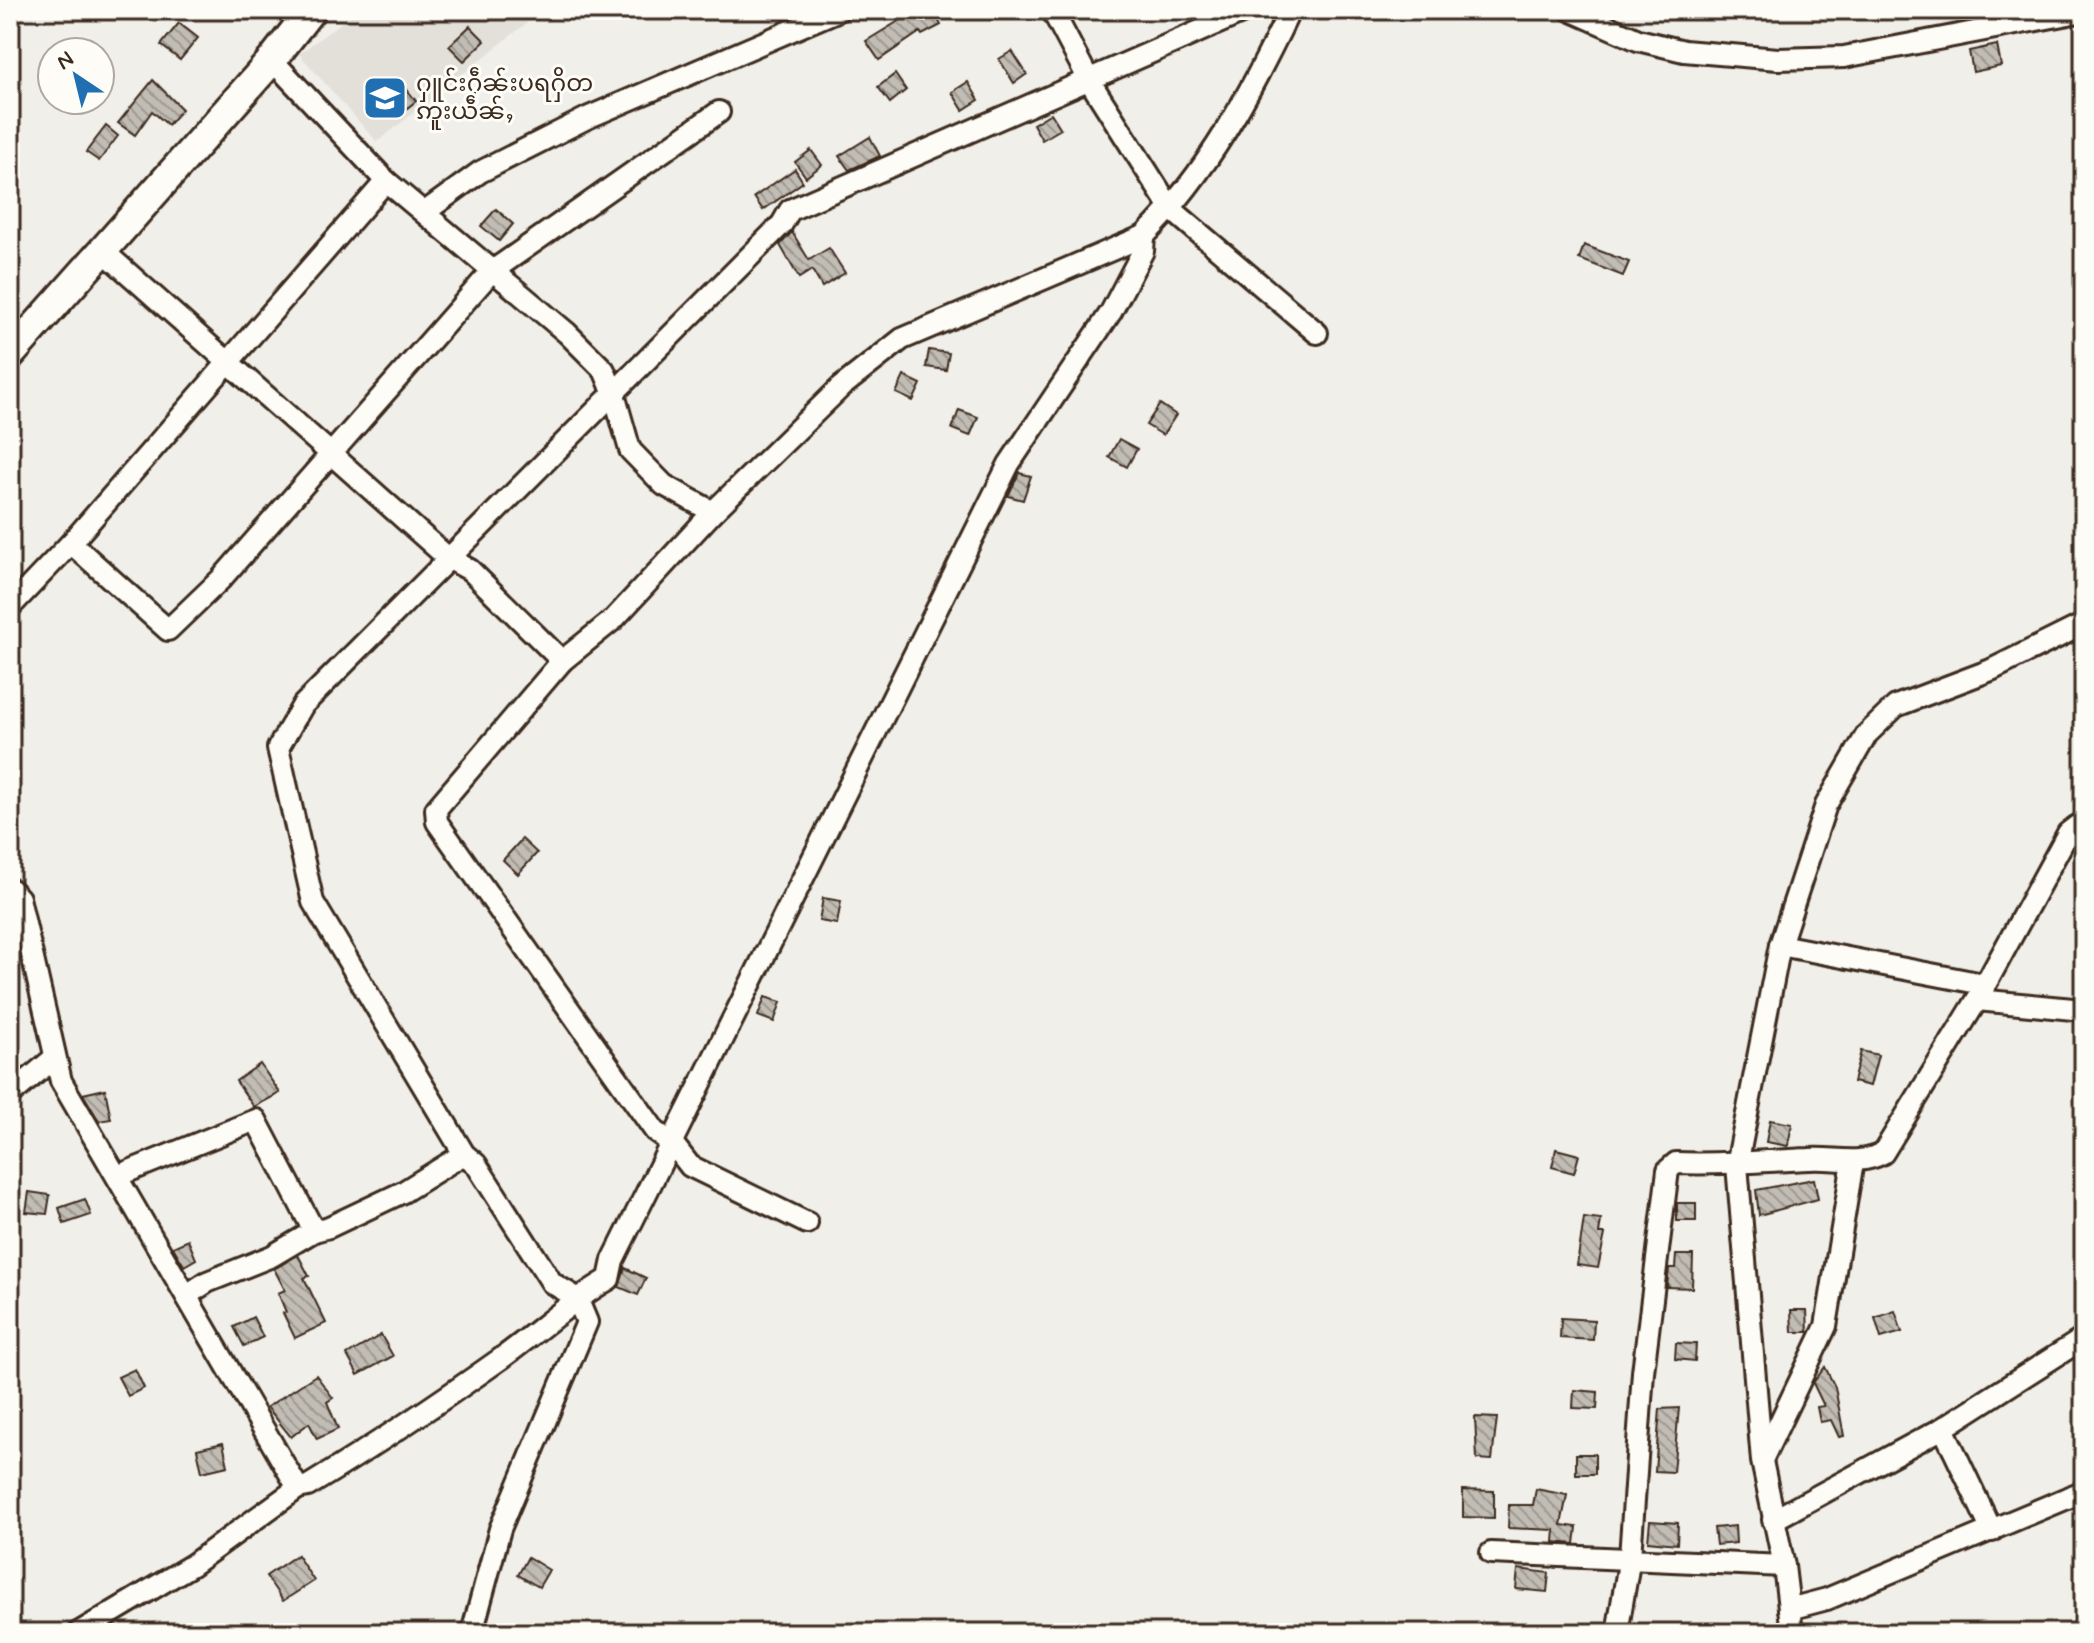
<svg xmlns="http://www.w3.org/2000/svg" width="2094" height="1643" viewBox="0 0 2094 1643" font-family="Mynerve,'Noto Sans Myanmar',sans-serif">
  <defs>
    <pattern id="building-back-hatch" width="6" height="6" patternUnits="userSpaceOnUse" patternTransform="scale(2)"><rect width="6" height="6" fill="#c1bcb4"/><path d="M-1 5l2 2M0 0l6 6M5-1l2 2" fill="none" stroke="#9e9992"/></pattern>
  </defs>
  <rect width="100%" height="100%" fill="#f1efea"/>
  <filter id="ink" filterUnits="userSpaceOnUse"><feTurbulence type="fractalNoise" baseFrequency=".0125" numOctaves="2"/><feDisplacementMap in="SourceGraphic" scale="16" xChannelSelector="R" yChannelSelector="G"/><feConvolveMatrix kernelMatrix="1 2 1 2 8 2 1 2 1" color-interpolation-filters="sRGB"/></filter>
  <g filter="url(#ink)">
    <!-- built -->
    <polygon fill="#e3e0da" points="358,10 543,10 377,142 299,54"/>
    <!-- building -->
    <g fill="url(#building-back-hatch)" stroke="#3b2a1e" stroke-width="2">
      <polygon points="917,10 932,10 941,25 922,35 920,32 879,60 866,41"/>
      <polygon points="179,23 198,38 180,60 161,45"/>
      <polygon points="470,26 485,41 464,61 449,46"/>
      <polygon points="1997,45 2001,66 1973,72 1969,51"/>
      <polygon points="1012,51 1027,74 1014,83 999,59"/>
      <polygon points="895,74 906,90 890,103 878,87"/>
      <polygon points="153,80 182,109 168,125 152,111 135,135 118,123"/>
      <polygon points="968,82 979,100 963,110 952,92"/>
      <polygon points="405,87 416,101 397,116 386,102"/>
      <polygon points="1051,113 1061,129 1042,140 1033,124"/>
      <polygon points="106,126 118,136 99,161 86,152"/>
      <polygon points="870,137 880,156 849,170 839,156"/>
      <polygon points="811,150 822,165 806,177 795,162"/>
      <polygon points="795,169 803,182 763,210 754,197"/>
      <polygon points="496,209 513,224 499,241 481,226"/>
      <polygon points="792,232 809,260 829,248 845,273 822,287 812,270 799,278 780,245"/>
      <polygon points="1584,245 1629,262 1623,276 1579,259"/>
      <polygon points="929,350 949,353 946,370 926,367"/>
      <polygon points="904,376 921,384 913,401 896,393"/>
      <polygon points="1160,404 1176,415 1163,435 1146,425"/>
      <polygon points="959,410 978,417 970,436 952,429"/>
      <polygon points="1119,439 1137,449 1127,467 1109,457"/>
      <polygon points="1019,473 1031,476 1023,500 1008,496"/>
      <polygon points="522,839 537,853 518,874 503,860"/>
      <polygon points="823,898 841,901 837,924 819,921"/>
      <polygon points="765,997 781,1002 774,1022 758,1016"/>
      <polygon points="1861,1051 1878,1055 1870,1086 1853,1082"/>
      <polygon points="260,1064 280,1093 254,1107 236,1081"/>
      <polygon points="105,1089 111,1119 99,1121 83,1094"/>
      <polygon points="1770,1120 1792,1124 1788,1146 1766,1142"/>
      <polygon points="1556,1149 1579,1155 1574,1173 1552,1167"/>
      <polygon points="1814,1179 1818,1199 1759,1215 1756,1190"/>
      <polygon points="29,1192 50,1195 47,1214 26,1212"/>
      <polygon points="85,1199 91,1215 64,1224 59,1208"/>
      <rect x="1677" y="1203" width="19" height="18"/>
      <polygon points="1584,1218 1601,1220 1599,1234 1605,1234 1598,1268 1577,1265"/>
      <polygon points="188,1240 196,1259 184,1266 173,1247"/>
      <polygon points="298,1255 309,1276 304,1278 326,1323 295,1338 283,1313 286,1312 278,1293 285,1290 274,1269"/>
      <polygon points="1676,1255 1693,1255 1692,1288 1667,1287 1669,1268 1675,1268"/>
      <polygon points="625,1268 646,1278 638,1295 619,1287"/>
      <polygon points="1791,1310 1807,1310 1808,1332 1792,1332"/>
      <polygon points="1895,1311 1902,1332 1881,1338 1875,1318"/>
      <polygon points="253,1317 263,1337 244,1346 234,1327"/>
      <polygon points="1561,1318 1594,1320 1593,1340 1560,1338"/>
      <polygon points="381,1335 393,1356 358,1375 347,1355"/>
      <polygon points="1676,1343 1696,1344 1695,1361 1675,1359"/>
      <polygon points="1825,1367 1835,1387 1844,1436 1839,1437 1831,1420 1820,1422 1817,1407 1824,1406 1813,1383"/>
      <polygon points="135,1369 144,1388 128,1396 118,1377"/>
      <polygon points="316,1375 333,1398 327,1402 338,1429 317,1439 309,1423 291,1437 267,1407"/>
      <polygon points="1574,1390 1598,1392 1597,1409 1573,1408"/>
      <polygon points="1679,1408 1673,1472 1655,1471 1660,1409"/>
      <polygon points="1475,1417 1497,1418 1492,1460 1477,1459"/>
      <polygon points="223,1443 228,1466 202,1472 197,1449"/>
      <rect x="1576" y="1454" width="19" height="20"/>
      <polygon points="1536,1489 1567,1495 1561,1525 1577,1527 1575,1544 1554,1542 1555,1530 1508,1528 1509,1505 1533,1505"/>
      <polygon points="1463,1490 1494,1491 1494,1518 1463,1517"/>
      <polygon points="1650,1521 1678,1523 1677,1544 1648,1541"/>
      <polygon points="1735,1526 1736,1543 1716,1545 1714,1528"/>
      <polygon points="297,1555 314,1581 283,1601 266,1576"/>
      <polygon points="528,1557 549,1570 539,1587 518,1575"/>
      <polygon points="1518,1569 1549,1573 1547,1592 1516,1589"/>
    </g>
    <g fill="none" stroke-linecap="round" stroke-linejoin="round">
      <!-- street casing -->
      <g stroke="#3b2a1e" stroke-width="26">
        <g id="street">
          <polyline points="1052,10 1089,80 1171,209 1317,333"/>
          <polyline points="1570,10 1638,40 1684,51 1778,59 1844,57 2084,11"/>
          <polyline points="272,60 386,181 567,333 604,370 614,394 630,450 664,485 713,512"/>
          <polyline points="425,212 480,172 587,118 839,10"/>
          <polyline points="102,250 448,558 470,570 562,661"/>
          <polyline points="71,543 168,630 221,579 491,272 719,112"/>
          <polyline points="10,607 71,543 386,181"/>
          <polyline points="10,889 19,898 61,1081 298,1488"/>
          <polyline points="1780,945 1983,984"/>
          <polyline points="1977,1000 2084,1010"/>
          <polyline points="10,1095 53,1059"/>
          <polyline points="117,1176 256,1120 314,1231"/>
          <path d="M807 1223 690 1166 673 1144 655 1131 437 822 436 809 562 661 614 619 713 512 841 387 902 339 1144 236C1208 173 1252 90 1290 10"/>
          <polyline points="187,1295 207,1282 272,1256 314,1231 329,1227 403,1192 464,1154"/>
          <polyline points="1763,1458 1826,1326 1853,1161"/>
          <polyline points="1773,1520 1943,1428"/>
          <polyline points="1992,1531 1943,1428 2084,1338"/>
          <polyline points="1491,1553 1784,1566"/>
          <polyline points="1789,1609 1827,1599 2084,1491"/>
          <path d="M78 1633 192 1565 298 1488 308 1486C374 1446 437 1404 499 1360 537 1333 569 1302 609 1279L613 1260 1009 464 1111 312 1143 251 1144 236"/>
          <polyline points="472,1633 500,1529 587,1322 577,1298 552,1283 476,1164 464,1154 313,902 278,748 303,705 782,224 790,210 1248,10"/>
          <path d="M1617 1633 1630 1557 1643 1372 1668 1170 1676 1163C1721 1165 1764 1161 1809 1159 1835 1157 1859 1166 1883 1153L1977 1000 2068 833 2077 826 2084 827"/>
          <polyline points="1792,1633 1784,1566 1762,1461 1737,1165 1780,945 1826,805 1867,734 1896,706 1991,670 2084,624"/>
        </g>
      </g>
      <!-- secondary casing -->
      <g stroke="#3b2a1e" stroke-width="34">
        <polyline id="secondary" points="10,355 272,60 311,10"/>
      </g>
      <!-- street -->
      <use href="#street" stroke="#fdfcf7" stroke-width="20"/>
      <!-- secondary -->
      <use href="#secondary" stroke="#fdfcf7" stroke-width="28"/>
    </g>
  </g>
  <!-- icons -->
  <defs>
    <g id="school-square" transform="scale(2.3)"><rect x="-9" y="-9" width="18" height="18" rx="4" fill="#1f6fb2" stroke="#fdfcf7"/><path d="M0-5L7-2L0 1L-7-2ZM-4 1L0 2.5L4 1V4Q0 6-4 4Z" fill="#fff"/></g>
  </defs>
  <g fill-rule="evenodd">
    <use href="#school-square" x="385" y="98"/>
  </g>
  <g text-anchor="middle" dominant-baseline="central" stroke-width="6" stroke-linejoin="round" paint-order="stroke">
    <!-- poi labels -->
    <g font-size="24" fill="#3b2a1e" stroke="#fdfcf7" text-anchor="start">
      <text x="416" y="84">ႁူင်းႁဵၼ်းပရႁိတ<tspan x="416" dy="28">ဢူးယဵၼ်ႇ</tspan></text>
    </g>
  </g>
  <!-- margin -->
  <rect width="2094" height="1643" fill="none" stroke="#fdfcf7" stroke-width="40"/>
  <rect x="20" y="20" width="2054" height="1603" fill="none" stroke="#3b2a1e" stroke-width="3" filter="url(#ink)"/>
  <!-- north arrow -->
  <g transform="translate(76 76) rotate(325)"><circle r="38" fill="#fdfcf7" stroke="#afa8a0" stroke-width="2"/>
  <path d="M0-6L14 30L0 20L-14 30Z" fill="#1f6fb2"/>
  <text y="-12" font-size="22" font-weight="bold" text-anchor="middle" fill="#3b2a1e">N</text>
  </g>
</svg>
